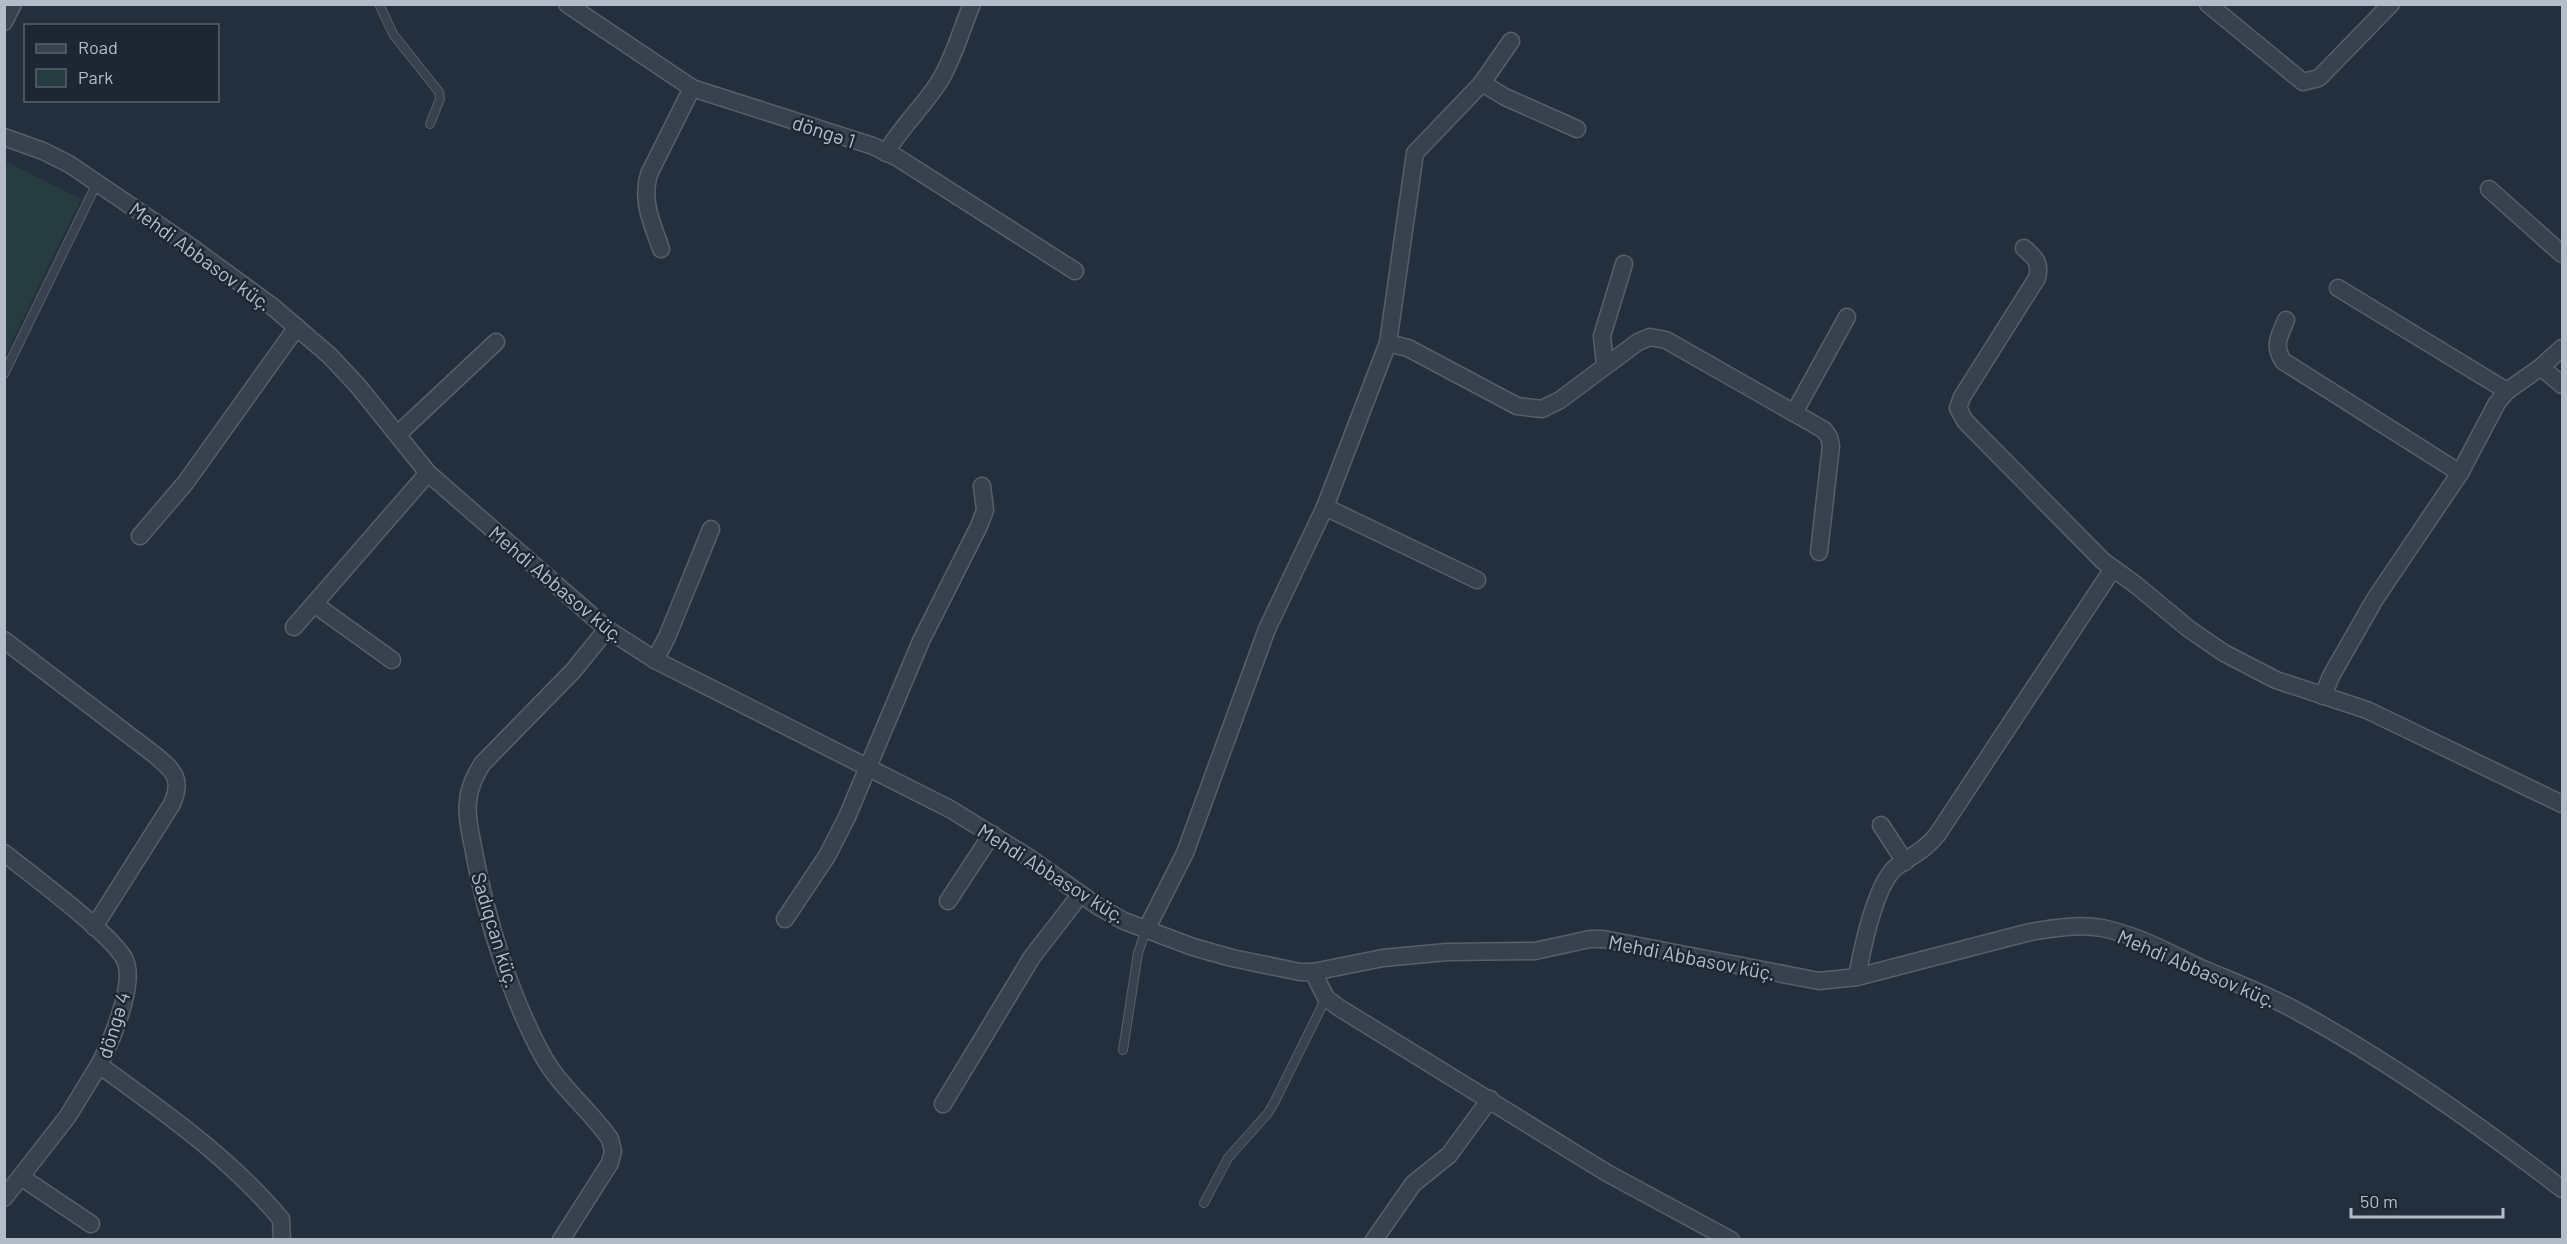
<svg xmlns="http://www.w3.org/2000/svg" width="2567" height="1244" viewBox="0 0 2567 1244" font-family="Barlow,sans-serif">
  <rect width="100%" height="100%" fill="#242f3e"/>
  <!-- green -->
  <polygon fill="#263c3f" points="5,161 81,199 5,356"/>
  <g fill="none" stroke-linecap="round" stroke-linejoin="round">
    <!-- service casing -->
    <g stroke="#565f6c" stroke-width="10">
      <g id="service">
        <polyline points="379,4 393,34 439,92 440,99 430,124"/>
        <polyline points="4,374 97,183"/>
        <polyline points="1123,1050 1138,953 1146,930"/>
        <polyline points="1204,1203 1228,1158 1268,1113 1275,1101 1326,998"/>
      </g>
    </g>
    <!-- minor casing -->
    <g stroke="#565f6c" stroke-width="19">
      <g id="minor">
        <polyline points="567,4 692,88 873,146 898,158 1075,271"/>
        <polyline points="2208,4 2303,82 2319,78 2391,4"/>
        <polyline points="4,22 13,4"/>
        <polyline points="1482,83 1505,97 1577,129"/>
        <path d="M4 137 43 151 69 164 184 242 273 307 330 356 358 386 428 473 607 629 655 660 950 809 1028 857 1099 907 1124 921 1193 947 1232 958 1300 972H1313L1383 958 1447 952 1535 951 1590 939H1603L1819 981 1857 977 2030 932C2054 928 2079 924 2102 928 2138 935 2171 954 2203 969 2234 982 2265 994 2295 1010 2389 1061 2478 1124 2562 1189"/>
        <path d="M886 153C901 127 923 107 939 82 954 58 961 30 972 4"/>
        <polyline points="2489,189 2562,254"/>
        <path d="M2024 248C2035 258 2041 262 2037 278L1962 397 1958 408 1965 421 2103 561 2136 585 2189 629 2224 653 2276 680 2367 710 2562 804"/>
        <path d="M661 249C652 223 641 201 649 174L692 88"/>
        <polyline points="2338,288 2507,391"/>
        <path d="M2286 320C2279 337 2273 345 2283 361L2460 473"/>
        <polyline points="1388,343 1408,348 1517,406 1542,409 1560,400 1638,342 1650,337 1666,340 1824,430 1829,437 1831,446 1819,552"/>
        <polyline points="1605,365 1602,336 1624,264"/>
        <polyline points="2541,367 2562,385"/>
        <polyline points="1794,413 1847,317"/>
        <polyline points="398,434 496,342"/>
        <polyline points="1325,507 1477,580"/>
        <polyline points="140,536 186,482 297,327"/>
        <polyline points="314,604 392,660"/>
        <polyline points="294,627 428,473"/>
        <path d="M4 640 155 755C174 771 183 779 172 804L94 927"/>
        <polyline points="655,660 667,637 711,529"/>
        <polyline points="2323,696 2331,676 2375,599 2460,473 2497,403 2507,391 2541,367 2562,348"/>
        <polyline points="1881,825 1905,862"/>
        <path d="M4 853C30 874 113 935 125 960 136 984 111 1042 99 1065 163 1111 230 1158 281 1219L282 1240"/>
        <polyline points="948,901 992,834"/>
        <polyline points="785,919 827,856 847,817 921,641 979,526 985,510 982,486"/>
        <polyline points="1146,930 1185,853 1267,629 1325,507 1388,343 1415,153 1482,83 1511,41"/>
        <polyline points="1313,972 1326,998 1338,1007 1607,1173 1731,1240"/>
        <path d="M1857 977C1862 950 1875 885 1896 867 1912 855 1923 852 1937 835L2112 570"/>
        <polyline points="943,1104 1032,957 1080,895"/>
        <polyline points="21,1177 91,1224"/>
        <polyline points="4,1198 68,1116 99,1065"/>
        <path d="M561 1240 610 1163 613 1151 610 1139C590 1110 562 1089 544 1058 511 999 486 918 474 852 471 835 466 818 468 802 469 787 475 776 482 764L573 671 607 629"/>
        <polyline points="1374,1240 1413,1184 1449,1155 1490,1099"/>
      </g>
    </g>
    <!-- service -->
    <use href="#service" stroke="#38414e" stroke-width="8"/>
    <!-- minor -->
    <use href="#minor" stroke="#38414e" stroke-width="16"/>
  </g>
  <g text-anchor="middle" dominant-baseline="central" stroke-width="5" stroke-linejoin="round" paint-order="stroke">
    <!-- street labels -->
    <g font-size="20" fill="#b4bcc9" stroke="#1d2633">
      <text transform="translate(824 131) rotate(18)">döngə 1</text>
      <text transform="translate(201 256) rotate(36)">Mehdi Abbasov küç.</text>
      <text transform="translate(557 584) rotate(40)">Mehdi Abbasov küç.</text>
      <text transform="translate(1052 873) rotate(32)">Mehdi Abbasov küç.</text>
      <text transform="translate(496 930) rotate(73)">Sadıqcan küç.</text>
      <text transform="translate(1692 957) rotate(11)">Mehdi Abbasov küç.</text>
      <text transform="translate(2197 968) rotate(23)">Mehdi Abbasov küç.</text>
      <text transform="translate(113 1025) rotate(-73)">döngə 4</text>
    </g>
  </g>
  <!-- border -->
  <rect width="2567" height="1244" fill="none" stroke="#b4bcc9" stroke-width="12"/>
  <!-- legend -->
  <rect x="24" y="24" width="195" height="78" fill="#1d2633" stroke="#59626f" stroke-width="1.5"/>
  <rect x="36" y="44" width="30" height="9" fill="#38414e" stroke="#59626f" stroke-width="1.5"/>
  <text x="78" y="54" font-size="18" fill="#b4bcc9">Road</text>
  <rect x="36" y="69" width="30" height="18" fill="#263c3f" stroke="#59626f" stroke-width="1.5"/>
  <text x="78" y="84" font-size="18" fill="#b4bcc9">Park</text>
  <!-- scale -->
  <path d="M2351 1208v9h152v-9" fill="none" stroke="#b4bcc9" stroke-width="3"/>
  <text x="2360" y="1208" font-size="18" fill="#b4bcc9" stroke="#1d2633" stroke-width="4.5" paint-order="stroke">50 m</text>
</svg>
